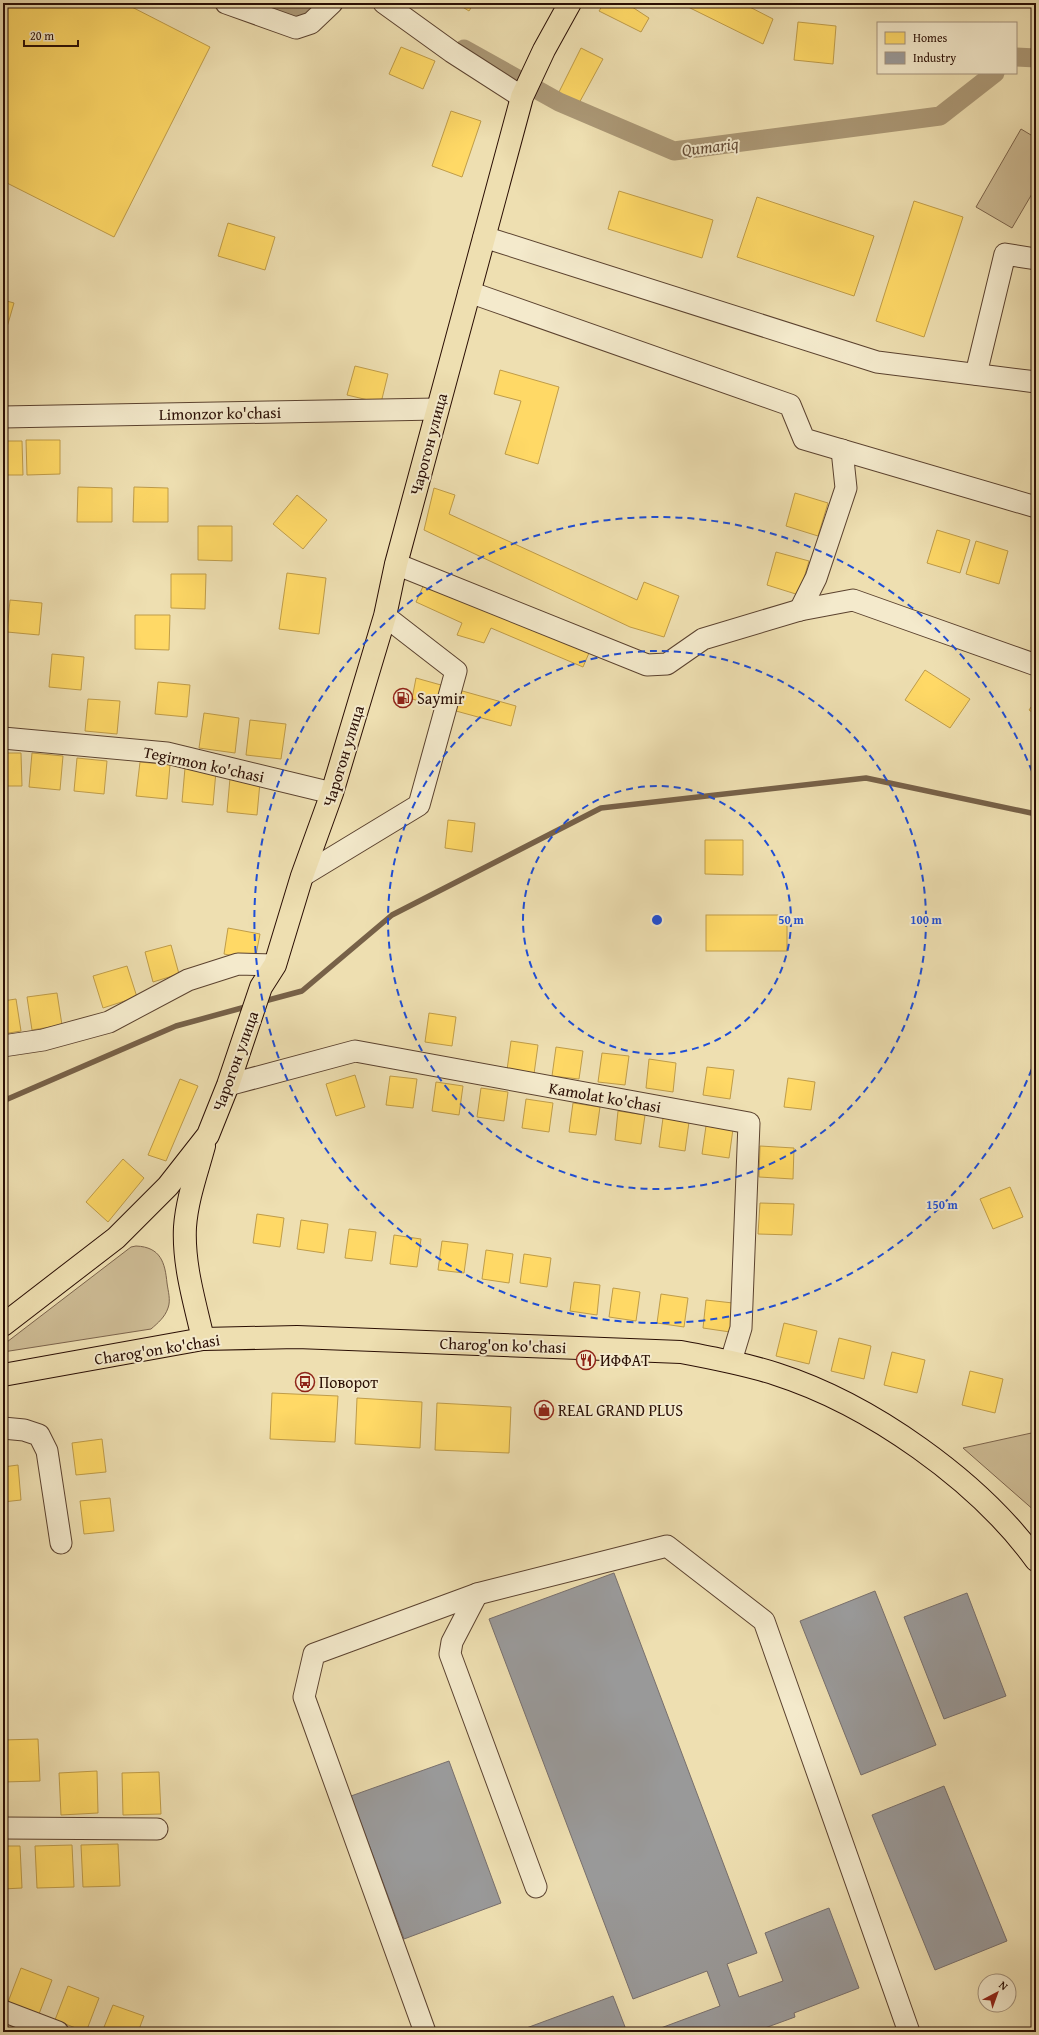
<svg xmlns="http://www.w3.org/2000/svg" width="1039" height="2035" viewBox="0 0 1039 2035" font-family="'Gentium Book Plus',serif">
  <rect width="100%" height="100%" fill="#eedfb1"/>
  <filter id="stains"><feTurbulence type="fractalNoise" baseFrequency=".005" numOctaves="4"/><feColorMatrix values="0 0 0 0 .2 0 0 0 0 .09 0 0 0 0 .02 0 0 0 .5 -.17"/></filter>
  <radialGradient id="worn" r=".72"><stop offset=".6" stop-color="#630" stop-opacity="0"/><stop offset="1" stop-color="#630" stop-opacity=".3"/></radialGradient>
  <!-- green -->
  <g fill="#cdbb94" stroke="#7c644c">
    <polygon points="1021,129 1036,138 1036,187 1012,228 976,207"/>
    <path d="M136 1246C161 1247 165 1263 167 1283 168 1291 171 1300 168 1308 165 1317 158 1323 151 1329L3 1352V1345L131 1247Z"/>
    <polygon points="1036,1432 1036,1512 963,1448"/>
  </g>
  <!-- homes -->
  <g fill="#ffd966" stroke="#bf9c49">
    <polygon points="3,3 124,3 210,47 114,237 3,181"/>
    <polygon points="456,3 474,3 469,11"/>
    <polygon points="604,3 626,3 649,18 641,32 599,11"/>
    <polygon points="680,3 742,3 773,19 763,44"/>
    <polygon points="798,22 836,26 833,64 794,60"/>
    <polygon points="401,47 435,61 423,89 389,74"/>
    <polygon points="581,48 603,59 578,105 557,96"/>
    <polygon points="451,111 481,121 462,177 432,166"/>
    <polygon points="619,191 713,220 702,258 608,229"/>
    <polygon points="757,197 874,236 854,296 737,257"/>
    <polygon points="914,201 963,217 924,337 876,321"/>
    <polygon points="228,223 275,237 265,270 218,256"/>
    <polygon points="3,300 14,303 3,341"/>
    <polygon points="355,366 388,374 381,403 347,395"/>
    <polygon points="500,370 559,387 538,464 505,454 521,401 494,394"/>
    <polygon points="26,440 60,440 60,474 27,475"/>
    <polygon points="3,441 22,441 23,475 3,475"/>
    <polygon points="78,487 112,488 112,522 77,522"/>
    <polygon points="134,487 168,488 168,522 133,522"/>
    <polygon points="434,488 455,495 449,514 637,600 644,582 679,596 664,637 630,627 424,530"/>
    <polygon points="795,493 828,503 818,536 786,526"/>
    <polygon points="297,495 327,520 303,549 273,524"/>
    <polygon points="198,526 232,526 232,561 198,560"/>
    <polygon points="937,530 970,540 960,573 927,563"/>
    <polygon points="976,541 1008,551 999,584 966,574"/>
    <polygon points="776,552 809,561 799,595 767,585"/>
    <polygon points="287,573 326,578 319,634 279,629"/>
    <polygon points="171,574 206,574 205,609 171,608"/>
    <polygon points="425,582 589,653 583,667 491,628 484,643 457,635 462,623 416,602"/>
    <polygon points="10,600 42,603 39,635 7,632"/>
    <polygon points="135,615 170,615 169,650 135,649"/>
    <polygon points="52,654 84,657 81,690 49,687"/>
    <polygon points="925,670 970,699 950,728 905,700"/>
    <polygon points="416,678 516,706 511,726 412,699"/>
    <polygon points="158,682 190,685 187,717 155,714"/>
    <polygon points="88,699 120,701 117,734 85,731"/>
    <polygon points="1036,700 1036,715 1029,710"/>
    <polygon points="204,713 239,718 235,753 199,748"/>
    <polygon points="250,720 286,724 281,759 246,755"/>
    <polygon points="3,753 21,753 22,786 3,786"/>
    <polygon points="32,753 63,756 60,790 29,787"/>
    <polygon points="77,758 107,761 104,794 74,791"/>
    <polygon points="140,762 170,765 167,799 136,796"/>
    <polygon points="185,768 216,771 213,805 182,802"/>
    <polygon points="230,778 260,782 257,815 227,812"/>
    <polygon points="448,820 475,823 472,852 445,848"/>
    <polygon points="705,840 743,840 743,875 705,874"/>
    <rect x="706" y="915" width="81" height="36"/>
    <polygon points="228,928 260,934 255,960 224,954"/>
    <polygon points="171,945 179,974 153,982 145,952"/>
    <polygon points="127,966 137,997 103,1008 93,976"/>
    <polygon points="57,993 62,1025 32,1030 27,997"/>
    <polygon points="16,999 21,1031 3,1034 3,1001"/>
    <polygon points="429,1013 456,1017 452,1046 425,1042"/>
    <polygon points="511,1041 538,1045 534,1074 507,1070"/>
    <polygon points="556,1047 583,1051 579,1079 552,1076"/>
    <polygon points="602,1053 629,1056 625,1085 598,1082"/>
    <polygon points="649,1059 676,1063 673,1092 646,1088"/>
    <polygon points="707,1067 734,1070 730,1099 703,1095"/>
    <polygon points="355,1075 365,1107 336,1116 326,1084"/>
    <polygon points="390,1076 417,1079 413,1108 386,1105"/>
    <polygon points="788,1078 815,1082 811,1110 784,1107"/>
    <polygon points="180,1079 198,1086 166,1161 148,1155"/>
    <polygon points="436,1082 463,1086 459,1115 432,1111"/>
    <polygon points="481,1088 508,1092 504,1121 477,1117"/>
    <polygon points="526,1099 553,1103 549,1132 522,1128"/>
    <polygon points="573,1103 600,1107 596,1135 569,1132"/>
    <polygon points="618,1111 645,1115 641,1144 615,1140"/>
    <polygon points="663,1118 689,1122 685,1151 659,1147"/>
    <polygon points="706,1126 733,1129 729,1158 702,1154"/>
    <polygon points="760,1146 794,1148 793,1179 759,1177"/>
    <polygon points="123,1159 144,1178 108,1222 86,1202"/>
    <polygon points="1010,1187 1023,1217 993,1229 980,1199"/>
    <polygon points="760,1203 794,1204 792,1235 758,1234"/>
    <polygon points="257,1214 284,1218 280,1247 253,1243"/>
    <polygon points="301,1220 328,1224 324,1253 297,1249"/>
    <polygon points="349,1229 376,1232 372,1261 345,1258"/>
    <polygon points="394,1235 421,1239 417,1267 390,1264"/>
    <polygon points="442,1241 468,1244 464,1273 438,1270"/>
    <polygon points="486,1250 513,1254 509,1283 482,1279"/>
    <polygon points="524,1254 551,1258 547,1287 520,1283"/>
    <polygon points="574,1282 600,1285 597,1315 570,1311"/>
    <polygon points="613,1288 640,1292 636,1321 609,1317"/>
    <polygon points="661,1294 688,1298 684,1327 657,1323"/>
    <polygon points="706,1300 733,1303 730,1332 703,1328"/>
    <polygon points="784,1323 817,1331 809,1364 776,1356"/>
    <polygon points="839,1338 871,1346 864,1379 831,1371"/>
    <polygon points="892,1352 925,1360 917,1393 884,1385"/>
    <polygon points="970,1371 1003,1379 995,1413 962,1405"/>
    <polygon points="272,1393 338,1396 335,1442 270,1439"/>
    <polygon points="357,1398 422,1402 420,1448 355,1444"/>
    <polygon points="437,1403 511,1407 509,1453 435,1450"/>
    <polygon points="102,1439 106,1472 76,1475 72,1443"/>
    <polygon points="18,1465 21,1500 3,1502 3,1467"/>
    <polygon points="110,1498 114,1531 84,1534 80,1501"/>
    <polygon points="38,1739 40,1781 3,1782 3,1740"/>
    <polygon points="97,1771 98,1813 61,1815 59,1773"/>
    <polygon points="159,1772 161,1814 123,1815 122,1773"/>
    <polygon points="118,1844 120,1886 83,1887 81,1845"/>
    <polygon points="72,1845 74,1887 37,1888 35,1846"/>
    <polygon points="3,1846 20,1846 22,1888 3,1889"/>
    <polygon points="21,1968 52,1980 39,2014 8,2002"/>
    <polygon points="68,1986 99,1998 86,2032 55,2020"/>
    <polygon points="113,2005 144,2016 138,2032 102,2032"/>
  </g>
  <!-- industry -->
  <g fill="#999" stroke="#786f6c">
    <polygon points="614,1573 757,1953 727,1964 739,1997 783,1981 765,1933 829,1908 859,1988 794,2013 795,2017 754,2032 650,2032 720,2006 707,1971 633,1999 489,1619"/>
    <polygon points="875,1591 936,1745 861,1775 800,1621"/>
    <polygon points="967,1593 1006,1696 944,1719 904,1617"/>
    <polygon points="449,1761 501,1903 404,1939 351,1796"/>
    <polygon points="944,1786 1007,1941 935,1970 872,1815"/>
    <polygon points="613,1996 627,2032 522,2032 521,2030"/>
  </g>
  <g fill="none" stroke-linecap="round" stroke-linejoin="round">
    <!-- stream -->
    <g stroke="#776148" stroke-width="5.5">
      <polyline points="261,1002 302,991 392,915 601,808 866,778 1036,814"/>
      <polyline points="3,1101 176,1026 249,1006"/>
    </g>
    <!-- canal -->
    <g stroke="#ab9876" stroke-width="19">
      <polyline points="275,10 296,18 312,3"/>
      <polyline points="464,49 559,102 674,151 940,116 995,73"/>
      <polyline points="1016,57 1036,58"/>
    </g>
    <!-- minor casing -->
    <g stroke="#5b422f" stroke-width="23">
      <g id="minor">
        <polyline points="226,3 296,28 311,23 332,3"/>
        <polyline points="384,3 452,52 522,97"/>
        <polyline points="484,237 877,362 1036,382"/>
        <polyline points="469,292 790,405 804,439 1036,507"/>
        <polyline points="976,374 1005,254 1036,259"/>
        <polyline points="3,417 437,409"/>
        <polyline points="396,564 647,665 667,664 703,639 800,610 853,600 1036,665"/>
        <polyline points="800,610 816,578 846,488 842,450"/>
        <polyline points="3,738 167,753 332,793"/>
        <polyline points="302,876 419,805 456,671 385,616"/>
        <polyline points="3,1046 43,1040 109,1022 188,980 238,964 275,965"/>
        <polyline points="228,1085 355,1051 749,1123 741,1328 731,1361"/>
        <polyline points="3,1428 24,1430 39,1435 47,1451 61,1543"/>
        <polyline points="477,1594 452,1642 450,1654 536,1887"/>
        <polyline points="3,1828 157,1829"/>
        <polyline points="3,2011 58,2032"/>
        <polyline points="425,2032 304,1697 314,1654 477,1594 667,1546 764,1621 909,2032"/>
      </g>
    </g>
    <!-- major casing -->
    <g stroke="#2a0e04" stroke-width="24">
      <g id="major">
        <polyline points="3,1325 116,1238 168,1186 208,1135 228,1085 261,987 275,965 302,876 332,793 385,616 396,564 522,97 544,50 570,3"/>
        <path d="M203 1339C195 1303 183 1265 185 1227 187 1199 197 1172 204 1146"/>
        <path d="M3 1375 203 1339 297 1337 681 1352C713 1358 745 1364 776 1374 870 1404 978 1480 1036 1560"/>
      </g>
    </g>
    <!-- minor -->
    <use href="#minor" stroke="#f4eacc" stroke-width="21"/>
    <!-- major -->
    <use href="#major" stroke="#eedfb1" stroke-width="22"/>
  </g>
  <!-- distance rings -->
  <g fill="none" stroke="#1d4ed8" stroke-width="2" stroke-dasharray="7 5">
    <circle cx="657" cy="920" r="134"/>
    <circle cx="657" cy="920" r="269"/>
    <path d="M1036 1058A403 403 0 1 1 1036 782"/>
  </g>
  <!-- icons -->
  <defs>
    <g id="fuel-ring" transform="scale(1)"><circle r="9.5" fill="#f4eacc" stroke="#8f2418" stroke-width="1.5"/><path d="M-5.5-6h7V0h2V4h1.3V-2.5L3-4.5l.8-.8L6-3V5H2.5V1h-1V6h-7ZM-4.2-4.7v3.2H.2V-4.7Z" fill="#8f2418"/></g>
    <g id="restaurant-ring" transform="scale(1)"><circle r="9.5" fill="#f4eacc" stroke="#8f2418" stroke-width="1.5"/><path d="M-5-6h1v4h1v-4h1v4h1v-4h1v5L-1.5 .5V6h-2V.5L-5-1ZM5-6V6H3V1.5H1.5Q1.5-4 5-6Z" fill="#8f2418"/></g>
    <g id="bus-ring" transform="scale(1)"><circle r="9.5" fill="#f4eacc" stroke="#8f2418" stroke-width="1.5"/><path d="M-5-6H5V4H4V6H2V4H-2V6H-4V4H-5ZM-3.5-4V0h7V-4ZM-3.5 1.2v1.5H-2V1.2ZM2 1.2v1.5H3.5V1.2Z" fill="#8f2418"/></g>
    <g id="shop-ring" transform="scale(1)"><circle r="9.5" fill="#f4eacc" stroke="#8f2418" stroke-width="1.5"/><path d="M-5-2.5h2.3a2.7 3.5 0 0 1 5.4 0H5L5.5 6h-11ZM-1.5-2.5h3a1.5 2.3 0 0 0-3 0Z" fill="#8f2418"/></g>
  </defs>
  <g fill-rule="evenodd">
    <use href="#fuel-ring" x="403" y="698"/>
    <use href="#restaurant-ring" x="586" y="1360"/>
    <use href="#bus-ring" x="305" y="1382"/>
    <use href="#shop-ring" x="544" y="1410"/>
  </g>
  <g text-anchor="middle" dominant-baseline="central" stroke-width="4" stroke-linejoin="round" paint-order="stroke">
    <!-- street labels -->
    <g font-size="16" fill="#2a0e04" stroke="#f4eacc">
      <text transform="translate(220 413) rotate(-1)">Limonzor ko'chasi</text>
      <text transform="translate(428 444) rotate(-75)">Чарогон улица</text>
      <text transform="translate(343 756) rotate(-73)">Чарогон улица</text>
      <text transform="translate(204 764) rotate(12)">Tegirmon ko'chasi</text>
      <text transform="translate(235 1061) rotate(-70)">Чарогон улица</text>
      <text transform="translate(605 1097) rotate(10)">Kamolat ko'chasi</text>
      <text transform="translate(503 1345) rotate(2)">Charog'on ko'chasi</text>
      <text transform="translate(157 1349) rotate(-9)">Charog'on ko'chasi</text>
    </g>
    <!-- poi labels -->
    <g font-size="16" fill="#2a0e04" stroke="#f4eacc" text-anchor="start">
      <text x="417" y="698">Saymir</text>
      <text x="600" y="1360">ИФФАТ</text>
      <text x="319" y="1382">Поворот</text>
      <text x="558" y="1410">REAL GRAND PLUS</text>
    </g>
    <!-- water labels -->
    <g font-size="17" font-style="italic" fill="#644c37" stroke="#f4eacc">
      <text transform="translate(710 146) rotate(-7)">Qumariq</text>
    </g>
  </g>
  <circle cx="657" cy="920" r="6" fill="#1d4ed8" stroke="#f4eacc" stroke-width="2"/>
  <g font-size="12" text-anchor="middle" font-weight="bold" fill="#1d4ed8" stroke="#f4eacc" stroke-width="4" stroke-linejoin="round" paint-order="stroke">
    <text x="791" y="924">50 m</text>
    <text x="926" y="924">100 m</text>
    <text x="942" y="1209">150 m</text>
  </g>
  <!-- margin -->
  <rect width="1039" height="2035" fill="none" stroke="#eedfb1" stroke-width="16"/>
  <rect x="4" y="4" width="1031" height="2027" fill="none" stroke="#2a0e04" stroke-width="2"/>
  <rect x="8" y="8" width="1023" height="2019" fill="none" stroke="#2a0e04"/>
  <!-- legend -->
  <rect x="877" y="22" width="140" height="52" fill="#f4eacc" stroke="#a3927c"/>
  <rect x="885" y="32" width="20" height="12" fill="#ffd966" stroke="#a3927c"/>
  <text x="913" y="42" font-size="12" fill="#2a0e04">Homes</text>
  <rect x="885" y="52" width="20" height="12" fill="#999999" stroke="#a3927c"/>
  <text x="913" y="62" font-size="12" fill="#2a0e04">Industry</text>
  <!-- north arrow -->
  <g transform="translate(997 1993) rotate(41)"><circle r="19" fill="#f4eacc" stroke="#a3927c"/>
  <path d="M0-3L7 15L0 10L-7 15Z" fill="#8f2418"/>
  <text y="-6" font-size="11" font-weight="bold" text-anchor="middle" fill="#2a0e04">N</text>
  </g>
  <!-- scale -->
  <path d="M24 40v6h54v-6" fill="none" stroke="#2a0e04" stroke-width="2"/>
  <text x="30" y="40" font-size="12" fill="#2a0e04" stroke="#f4eacc" stroke-width="3" paint-order="stroke">20 m</text>
  <rect width="100%" height="100%" filter="url(#stains)"/>
  <rect width="100%" height="100%" fill="url(#worn)"/>
</svg>
